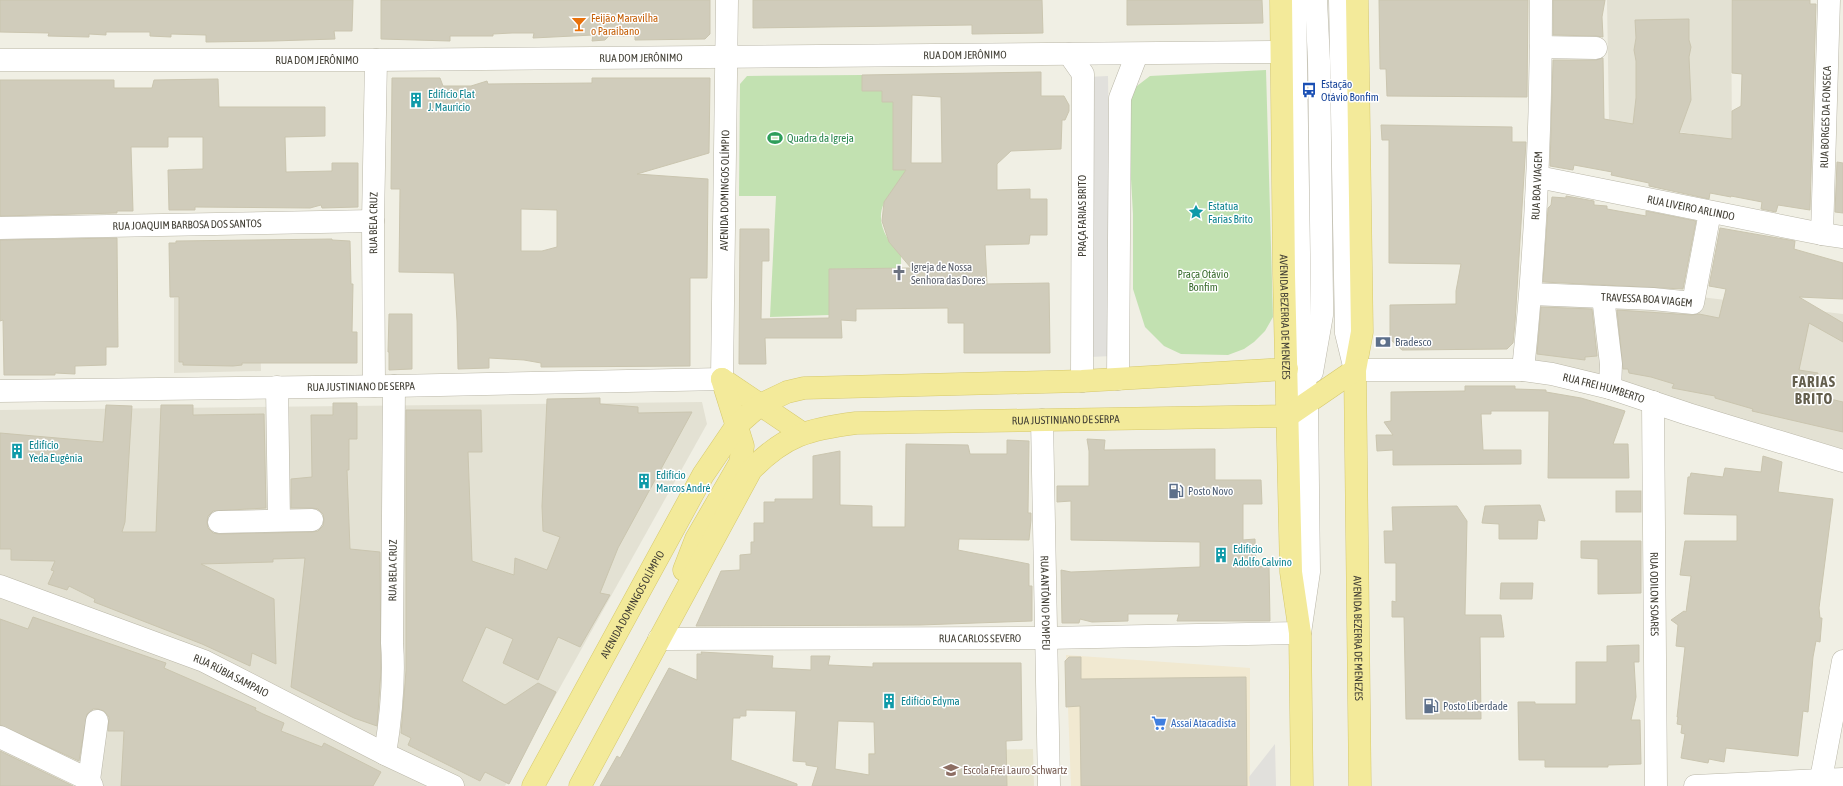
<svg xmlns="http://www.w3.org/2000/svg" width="1843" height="786" viewBox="0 0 1843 786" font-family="'Asap Condensed',sans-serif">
  <rect width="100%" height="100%" fill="#f0efe4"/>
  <!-- residential -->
  <g fill="#e3e1d3">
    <polygon points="1607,0 1731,0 1732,140 1609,121"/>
    <polygon points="1535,290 1642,290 1843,314 1843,449 1528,358"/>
    <polygon points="259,296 261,371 174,373 174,298"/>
    <polygon points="702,402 707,424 505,786 0,786 0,410"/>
  </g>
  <!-- commercial -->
  <polygon fill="#f1e9d1" points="1066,655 1250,668 1250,786 1071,786"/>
  <!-- education -->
  <polygon fill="#e8e5cf" points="1033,749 1034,786 869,786 868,753"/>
  <!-- green -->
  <g fill="#c2e1b1">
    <polygon points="1266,70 1273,317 1265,331 1254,342 1244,349 1228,355 1181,354 1164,346 1145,327 1133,289 1133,214 1127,109 1133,89 1150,76"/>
    <path d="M862 75 863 91H882V102H893V170H905L906 180C899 187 888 195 884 203 875 222 887 242 901 254V268L829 269V315L770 317 776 196H739L740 84 747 76Z"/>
  </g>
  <!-- parking -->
  <g fill="#e1e0dc">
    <polygon points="1108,76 1112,356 1090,357 1087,77"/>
    <polygon points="1275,744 1276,786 1250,786 1249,777"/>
  </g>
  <!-- building -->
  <g fill="#d0ccbb" stroke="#cac5af" fill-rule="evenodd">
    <polygon points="0,0 353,0 352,31 334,31 335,39 273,41 206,42 206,35 171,34 171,37 150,36 150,32 106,32 106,35 89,34 89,37 48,36 49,33 0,32"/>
    <polygon points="381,0 710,0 710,34 705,39 635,40 635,36 609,36 605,40 592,41 593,35 533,38 534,33 512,33 493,34 493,36 450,36 450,41 381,39"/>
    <polygon points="753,0 1042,0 1043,33 972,34 972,25 753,28"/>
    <polygon points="1127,0 1262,0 1263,23 1127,25"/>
    <polygon points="1379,0 1528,0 1527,97 1387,96 1386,69 1380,69"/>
    <polygon points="1553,0 1605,0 1602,17 1603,37 1596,36 1553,35"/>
    <polygon points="1732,0 1810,0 1810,4 1816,4 1810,210 1778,205 1776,212 1761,209 1762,202 1731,196 1731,197 1710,193 1709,199 1649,186 1649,183 1611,175 1612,172 1574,165 1573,170 1550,166 1553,60 1596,60 1603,58 1604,119 1633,124 1636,98 1636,61 1634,50 1636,38 1635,20 1689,19 1689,40 1691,47 1689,57 1691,100 1679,133 1732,139 1732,111 1741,106 1742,74 1732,73"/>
    <path d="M1041 72V96H1064L1069 105V111L1065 120H1062L1061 149 1011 151 997 164V190L1030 189V199H1047V235H1030L1029 244 985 245 987 284 1049 283 1050 353H964V323H948V308L856 309V321L841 320 842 338H765L766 364H739L740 229H769V261H762L761 319 829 318V269L911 268 889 242 882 221 884 202 906 170H893V102H882V91H862V75ZM912 95 941 97 942 163H911Z"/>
    <path d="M392 78H440L443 86H471L487 81 488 84 592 83V78H710L709 153 637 174 708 179 707 278H690V366L541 367V363L524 360 489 358V368L458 369 457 321 454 273 399 272 400 189H391ZM521 209 557 210V247L542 251H521Z"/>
    <polygon points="218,79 219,107 325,107 325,136 285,137 286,172 332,171 332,163 358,163 358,207 322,208 321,205 310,208 195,207 195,210 169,210 168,170 203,169 203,137 168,137 168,147 131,147 133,211 117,211 117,213 0,216 0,80 114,80 114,88 152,88 154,80"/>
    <polygon points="1381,125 1512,127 1512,142 1526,142 1515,323 1513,343 1507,349 1402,350 1390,339 1390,305 1456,304 1456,291 1461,264 1389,263 1389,140 1382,140"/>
    <polygon points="1837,162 1843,163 1843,213 1835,212"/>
    <polygon points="1566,196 1594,201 1594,205 1607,206 1607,209 1646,216 1646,211 1696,221 1683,289 1543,282 1548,208 1551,205 1552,197 1566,198"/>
    <polygon points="1720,228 1795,241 1794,249 1843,263 1843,299 1799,297 1843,323 1843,342 1809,323 1799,370 1818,373 1813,395 1843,402 1843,432 1752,411 1753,409 1715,398 1715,396 1672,388 1674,384 1651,377 1629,373 1628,369 1623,369 1617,310 1692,315 1699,314 1719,318 1726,289 1709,286"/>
    <polygon points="117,238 118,347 106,347 106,365 75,366 75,374 55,373 55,375 4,375 3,320 0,321 0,240"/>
    <polygon points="332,239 332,240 350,241 351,284 353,284 352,332 357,332 357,363 242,363 242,365 233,366 183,365 183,362 179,362 179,297 170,297 169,243 176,243 176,241"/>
    <polygon points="1541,307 1592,309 1597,356 1585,357 1585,360 1537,354"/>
    <polygon points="389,314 412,314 412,369 389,370 389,352 388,352"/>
    <polygon points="1465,386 1515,386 1515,389 1546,390 1546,392 1581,398 1625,411 1613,444 1628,444 1629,478 1548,478 1549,411 1491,411 1491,414 1481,414 1483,450 1521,450 1521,464 1393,465 1393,450 1377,451 1376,435 1393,435 1384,422 1391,421 1391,392 1465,391"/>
    <polygon points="600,398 600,404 638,407 638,413 692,412 618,548 600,593 610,595 580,647 558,637 538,680 503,663 513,639 486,627 462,681 505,705 538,683 556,692 509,784 485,772 480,781 408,745 411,738 401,733 406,671 406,410 481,410 482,452 468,452 472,561 514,575 515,558 547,570 560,537 543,531 542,506 547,399"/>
    <polygon points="333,403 357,403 357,439 349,439 349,470 347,470 350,549 380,552 381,671 377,726 354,718 291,687 305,558 273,559 273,562 201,564 274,599 276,664 252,653 250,666 202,644 94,602 95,599 69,586 67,590 48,584 54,571 51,570 55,561 11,560 11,549 0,549 0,433 103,442 106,405 132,406 125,522 122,532 156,532 161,405 193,405 193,415 264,414 266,508 213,511 208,516 207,522 208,528 213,533 219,534 312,532 318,531 323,526 324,520 323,514 318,509 312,508 291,508 291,479 312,477 311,415 333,415"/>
    <polygon points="1087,439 1105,440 1104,450 1215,449 1215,480 1261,480 1262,504 1243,504 1243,540 1255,539 1256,567 1269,566 1270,621 1177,621 1179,614 1128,614 1128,621 1092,622 1080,619 1079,623 1062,623 1061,570 1071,572 1200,567 1200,542 1071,540 1071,501 1057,502 1057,486 1089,486 1089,451"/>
    <polygon points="1007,440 1029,441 1028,513 1031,513 1031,520 1029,540 959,539 958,550 1029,564 1029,586 1032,586 1032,621 920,625 696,626 721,571 740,570 740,555 751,554 751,542 754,542 754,523 764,523 764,502 775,502 775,499 813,499 813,456 840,451 840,505 872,506 872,527 905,527 906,444 968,445 970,454 1007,454"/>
    <polygon points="1763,456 1782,462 1778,492 1833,499 1819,608 1820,618 1822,618 1820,642 1816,641 1813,657 1808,712 1803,711 1798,756 1726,748 1724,762 1709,759 1708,763 1681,758 1685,734 1681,733 1682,725 1677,724 1678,717 1677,717 1685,647 1676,646 1678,625 1671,620 1684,611 1686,612 1691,576 1680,575 1685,541 1737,541 1737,515 1684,514 1688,477 1690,477 1691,473 1723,477 1725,468 1761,472"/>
    <rect x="1616" y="491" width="25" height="21"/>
    <polygon points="1540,505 1545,521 1538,520 1537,539 1499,539 1499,524 1482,523 1485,506"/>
    <polygon points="1457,506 1467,521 1465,615 1501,615 1504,637 1480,637 1481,719 1406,719 1404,617 1392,617 1392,601 1396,602 1396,563 1385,563 1384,531 1393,531 1392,507"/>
    <polygon points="1581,541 1641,541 1641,593 1598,594 1598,559 1581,558"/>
    <polygon points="1501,583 1533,583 1532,599 1500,599"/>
    <polygon points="33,617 157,660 166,663 164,668 256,708 255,710 263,714 284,723 281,731 322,747 324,743 381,772 373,786 121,786 124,731 108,731 109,717 104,711 98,709 93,709 87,714 79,761 0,725 0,619 28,629"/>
    <polygon points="1639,645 1639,662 1634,662 1636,697 1631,720 1640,720 1641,764 1608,765 1608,767 1545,767 1545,760 1519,760 1518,702 1535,702 1535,704 1576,704 1576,662 1607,662 1607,646"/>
    <path d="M701 652 773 656 772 668 811 670V656H830L828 665 873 667V663H1021L1022 740 1006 741 1007 786H812L818 767 806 765V762L793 761 796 711 746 710V716H740V718H733L731 760 797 784V786H600L617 756 620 758 669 668 697 680V654H702ZM838 721 874 722 875 754H869V775L835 769Z"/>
    <polygon points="1069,657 1081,657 1081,679 1246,677 1247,786 1081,786 1080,706 1066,707 1065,661"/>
    <polygon points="0,751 73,786 0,786"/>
  </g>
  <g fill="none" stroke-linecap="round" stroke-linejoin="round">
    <!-- minor casing -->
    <g stroke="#bab7a8" stroke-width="23">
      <g id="minor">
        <path id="s1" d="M1340 0 1346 333 1355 370H1523L1552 374 1610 388 1688 414 1843 461"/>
        <polyline points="1541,47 1596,48"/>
        <polyline points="1069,54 1083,74 1082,381"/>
        <path id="s2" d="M0 60H376L1282 52"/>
        <path id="s3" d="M1538 177 1822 234 1843 237"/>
        <path id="s4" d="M0 228 373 221"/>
        <path id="s5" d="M1822 234 1829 0"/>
        <path id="s6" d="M1531 294 1653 299 1693 303 1710 212"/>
        <polyline points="1603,297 1611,364 1610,388"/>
        <path id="s7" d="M1523 370C1536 247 1541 124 1541 0"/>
        <polyline points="1312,372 1322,315 1322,299 1319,61 1316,0"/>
        <polyline points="1118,379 1120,98 1137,54"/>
        <path id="s8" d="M374 386 373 221 376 60"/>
        <polyline points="277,387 279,520"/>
        <path id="s9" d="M0 391 394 386 722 379 727 0"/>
        <path id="s10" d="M1653 402 1656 786"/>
        <path id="s11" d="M1042 420 1049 786"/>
        <polyline points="219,522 312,520"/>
        <path id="s12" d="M0 586 204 661 385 754 453 786"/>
        <path id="s13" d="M659 639 1047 638 1300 633 1309 572 1307 403 1300 316 1295 0"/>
        <polyline points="0,737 79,775 89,780 92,786"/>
        <path id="s14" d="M385 754C391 717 395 681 392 643L394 386"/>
        <polyline points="1821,779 1843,661"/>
        <polyline points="89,780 97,721"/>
        <polyline points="1695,786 1843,779"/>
      </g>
    </g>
    <!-- major casing -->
    <g stroke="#d6c96c" stroke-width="23">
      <g id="major">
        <path id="s15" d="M1281 0 1284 275 1291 572 1300 633 1302 786"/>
        <path id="s16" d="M1357 0 1362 332 1355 370 1360 786"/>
        <polyline points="722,379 802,433"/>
        <polyline points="684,570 696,539 740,463 743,446 722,379"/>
        <path id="s17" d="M533 786 703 475 737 425 760 405 787 392 804 388 1082 381 1287 369"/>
        <path id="s18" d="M580 786 751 470C785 435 809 429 856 423L1288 416 1355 370"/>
      </g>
    </g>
    <!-- minor -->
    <use href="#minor" stroke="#fff" stroke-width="22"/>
    <!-- major -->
    <use href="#major" stroke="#f3ea9a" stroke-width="22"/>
  </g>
  <!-- icons -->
  <defs>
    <g id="bar-bare" transform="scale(1.2)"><path d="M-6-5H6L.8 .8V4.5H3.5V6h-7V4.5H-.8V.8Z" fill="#e8710a" stroke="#fff" stroke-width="2.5" paint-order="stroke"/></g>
    <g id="bus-bare" transform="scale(1.2)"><path d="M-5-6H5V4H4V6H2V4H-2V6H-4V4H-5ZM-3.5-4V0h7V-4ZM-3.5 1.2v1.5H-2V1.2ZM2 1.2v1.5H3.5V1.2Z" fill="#1a4fb4" stroke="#fff" stroke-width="2.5" paint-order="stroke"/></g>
    <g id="building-bare" transform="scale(1.2)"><path d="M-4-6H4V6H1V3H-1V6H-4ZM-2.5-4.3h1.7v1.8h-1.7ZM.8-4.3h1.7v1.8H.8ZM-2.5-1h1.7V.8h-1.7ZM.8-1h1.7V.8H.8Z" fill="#0f9aa8" stroke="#fff" stroke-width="2.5" paint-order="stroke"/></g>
    <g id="stadium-bare" transform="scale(1.2)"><path d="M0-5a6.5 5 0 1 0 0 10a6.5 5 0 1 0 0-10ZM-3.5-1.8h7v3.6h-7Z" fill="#2e9e5b" stroke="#fff" stroke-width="2.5" paint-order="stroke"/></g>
    <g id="sight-bare" transform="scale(1.2)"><path d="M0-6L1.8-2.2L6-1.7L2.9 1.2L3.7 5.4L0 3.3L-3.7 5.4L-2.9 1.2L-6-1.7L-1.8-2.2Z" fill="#0f9aa8" stroke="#fff" stroke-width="2.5" paint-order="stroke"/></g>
    <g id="church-bare" transform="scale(1.2)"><path d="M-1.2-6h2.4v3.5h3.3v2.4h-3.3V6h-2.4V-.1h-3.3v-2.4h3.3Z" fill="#6b7280" stroke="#fff" stroke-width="2.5" paint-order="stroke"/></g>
    <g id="bank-bare" transform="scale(1.2)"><path d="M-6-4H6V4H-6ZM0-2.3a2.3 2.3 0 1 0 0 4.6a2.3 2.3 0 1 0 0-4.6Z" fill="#5c6f8a" stroke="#fff" stroke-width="2.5" paint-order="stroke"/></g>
    <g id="fuel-bare" transform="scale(1.2)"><path d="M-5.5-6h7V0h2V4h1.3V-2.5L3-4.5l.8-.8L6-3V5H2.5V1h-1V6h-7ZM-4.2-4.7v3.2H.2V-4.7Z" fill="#5c6f8a" stroke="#fff" stroke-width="2.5" paint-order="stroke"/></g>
    <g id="supermarket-bare" transform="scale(1.2)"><path d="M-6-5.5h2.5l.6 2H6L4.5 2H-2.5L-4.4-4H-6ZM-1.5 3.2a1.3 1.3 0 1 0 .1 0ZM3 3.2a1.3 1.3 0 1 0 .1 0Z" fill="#3f7fe0" stroke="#fff" stroke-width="2.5" paint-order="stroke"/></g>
    <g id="school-bare" transform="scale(1.2)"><path d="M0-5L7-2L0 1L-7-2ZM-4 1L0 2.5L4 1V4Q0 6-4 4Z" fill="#8d6e63" stroke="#fff" stroke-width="2.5" paint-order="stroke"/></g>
  </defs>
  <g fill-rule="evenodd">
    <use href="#bar-bare" x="579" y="24"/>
    <use href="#bus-bare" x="1309" y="90"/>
    <use href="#building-bare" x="416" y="100"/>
    <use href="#stadium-bare" x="775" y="138"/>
    <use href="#sight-bare" x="1196" y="212"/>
    <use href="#church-bare" x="899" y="273"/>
    <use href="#bank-bare" x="1383" y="342"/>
    <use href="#building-bare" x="17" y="451"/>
    <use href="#building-bare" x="644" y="481"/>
    <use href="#fuel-bare" x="1176" y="491"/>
    <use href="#building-bare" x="1221" y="555"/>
    <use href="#building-bare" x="889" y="701"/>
    <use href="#fuel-bare" x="1431" y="706"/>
    <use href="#supermarket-bare" x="1159" y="723"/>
    <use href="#school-bare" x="951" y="770"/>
  </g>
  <g text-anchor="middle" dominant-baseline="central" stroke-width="3" stroke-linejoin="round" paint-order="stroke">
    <!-- food labels -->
    <g font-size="11" fill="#c56008" stroke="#fff" text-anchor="start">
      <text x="591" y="18">Feijão Maravilha<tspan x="591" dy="13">o Paraibano</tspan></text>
    </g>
    <!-- street labels -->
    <g font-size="11" fill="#423f35" stroke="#fff">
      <text stroke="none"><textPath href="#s2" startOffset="965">RUA DOM JERÔNIMO</textPath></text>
      <text stroke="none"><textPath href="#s2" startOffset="641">RUA DOM JERÔNIMO</textPath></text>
      <text stroke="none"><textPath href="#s2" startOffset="317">RUA DOM JERÔNIMO</textPath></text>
      <text stroke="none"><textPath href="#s5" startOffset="117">RUA BORGES DA FONSECA</textPath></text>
      <text stroke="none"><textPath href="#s7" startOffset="185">RUA BOA VIAGEM</textPath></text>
      <text stroke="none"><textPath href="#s9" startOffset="911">AVENIDA DOMINGOS OLÍMPIO</textPath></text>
      <text stroke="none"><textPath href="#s3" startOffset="156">RUA LIVEIRO ARLINDO</textPath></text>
      <text transform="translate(1082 216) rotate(-90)">PRAÇA FARIAS BRITO</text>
      <text stroke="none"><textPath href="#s8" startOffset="163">RUA BELA CRUZ</textPath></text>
      <text stroke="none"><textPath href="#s4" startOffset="187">RUA JOAQUIM BARBOSA DOS SANTOS</textPath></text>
      <text stroke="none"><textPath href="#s6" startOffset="116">TRAVESSA BOA VIAGEM</textPath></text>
      <text stroke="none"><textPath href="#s15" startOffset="317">AVENIDA BEZERRA DE MENEZES</textPath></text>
      <text stroke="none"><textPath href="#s9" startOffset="361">RUA JUSTINIANO DE SERPA</textPath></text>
      <text stroke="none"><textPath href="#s1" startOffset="622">RUA FREI HUMBERTO</textPath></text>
      <text stroke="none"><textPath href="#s18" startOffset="687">RUA JUSTINIANO DE SERPA</textPath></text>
      <text stroke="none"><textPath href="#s14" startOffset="184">RUA BELA CRUZ</textPath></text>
      <text stroke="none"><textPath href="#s10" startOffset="192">RUA ODILON SOARES</textPath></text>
      <text stroke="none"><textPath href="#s11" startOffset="183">RUA ANTÔNIO POMPEU</textPath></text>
      <text stroke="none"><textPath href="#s17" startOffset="207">AVENIDA DOMINGOS OLÍMPIO</textPath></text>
      <text stroke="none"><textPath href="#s13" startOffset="321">RUA CARLOS SEVERO</textPath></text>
      <text stroke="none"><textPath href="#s16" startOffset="639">AVENIDA BEZERRA DE MENEZES</textPath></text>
      <text stroke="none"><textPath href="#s12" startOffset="248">RUA RÚBIA SAMPAIO</textPath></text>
    </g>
    <!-- transit labels -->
    <g font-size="11" fill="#164399" stroke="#fff" text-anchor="start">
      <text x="1321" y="84">Estação<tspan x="1321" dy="13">Otávio Bonfim</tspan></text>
    </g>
    <!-- culture labels -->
    <g font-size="11" fill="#0d838f" stroke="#fff" text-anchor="start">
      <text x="428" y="94">Edifício Flat<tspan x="428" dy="13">J. Mauricio</tspan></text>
      <text x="1208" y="206">Estatua<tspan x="1208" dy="13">Farias Brito</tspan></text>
      <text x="29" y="445">Edifício<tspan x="29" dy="13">Yeda Eugênia</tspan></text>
      <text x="656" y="475">Edifício<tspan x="656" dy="13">Marcos André</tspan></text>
      <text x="1233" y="549">Edifício<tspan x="1233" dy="13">Adolfo Calvino</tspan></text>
      <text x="901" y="701">Edifício Edyma</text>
    </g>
    <!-- leisure labels -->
    <g font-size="11" fill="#27864d" stroke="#fff" text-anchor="start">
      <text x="787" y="138">Quadra da Igreja</text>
    </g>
    <!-- worship labels -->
    <g font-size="11" fill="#5b616d" stroke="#fff" text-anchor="start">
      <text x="911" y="267">Igreja de Nossa<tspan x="911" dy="13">Senhora das Dores</tspan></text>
    </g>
    <!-- park labels -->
    <g font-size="11" fill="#3b6d2f" stroke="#fff">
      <text x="1203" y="274">Praça Otávio<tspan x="1203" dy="13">Bonfim</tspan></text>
    </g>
    <!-- service labels -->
    <g font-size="11" fill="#4e5e75" stroke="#fff" text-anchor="start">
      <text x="1395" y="342">Bradesco</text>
      <text x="1188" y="491">Posto Novo</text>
      <text x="1443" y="706">Posto Liberdade</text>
    </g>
    <!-- shop labels -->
    <g font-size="11" fill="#366cbe" stroke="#fff" text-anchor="start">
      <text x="1171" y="723">Assaí Atacadista</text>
    </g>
    <!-- education labels -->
    <g font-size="11" fill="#785e54" stroke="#fff" text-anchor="start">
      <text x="963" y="770">Escola Frei Lauro Schwartz</text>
    </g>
    <!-- district labels -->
    <g font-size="15" font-weight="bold" letter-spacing="1" fill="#635e4d" stroke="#fff">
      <text x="1814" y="381">FARIAS<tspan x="1814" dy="17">BRITO</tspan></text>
    </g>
  </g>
</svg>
